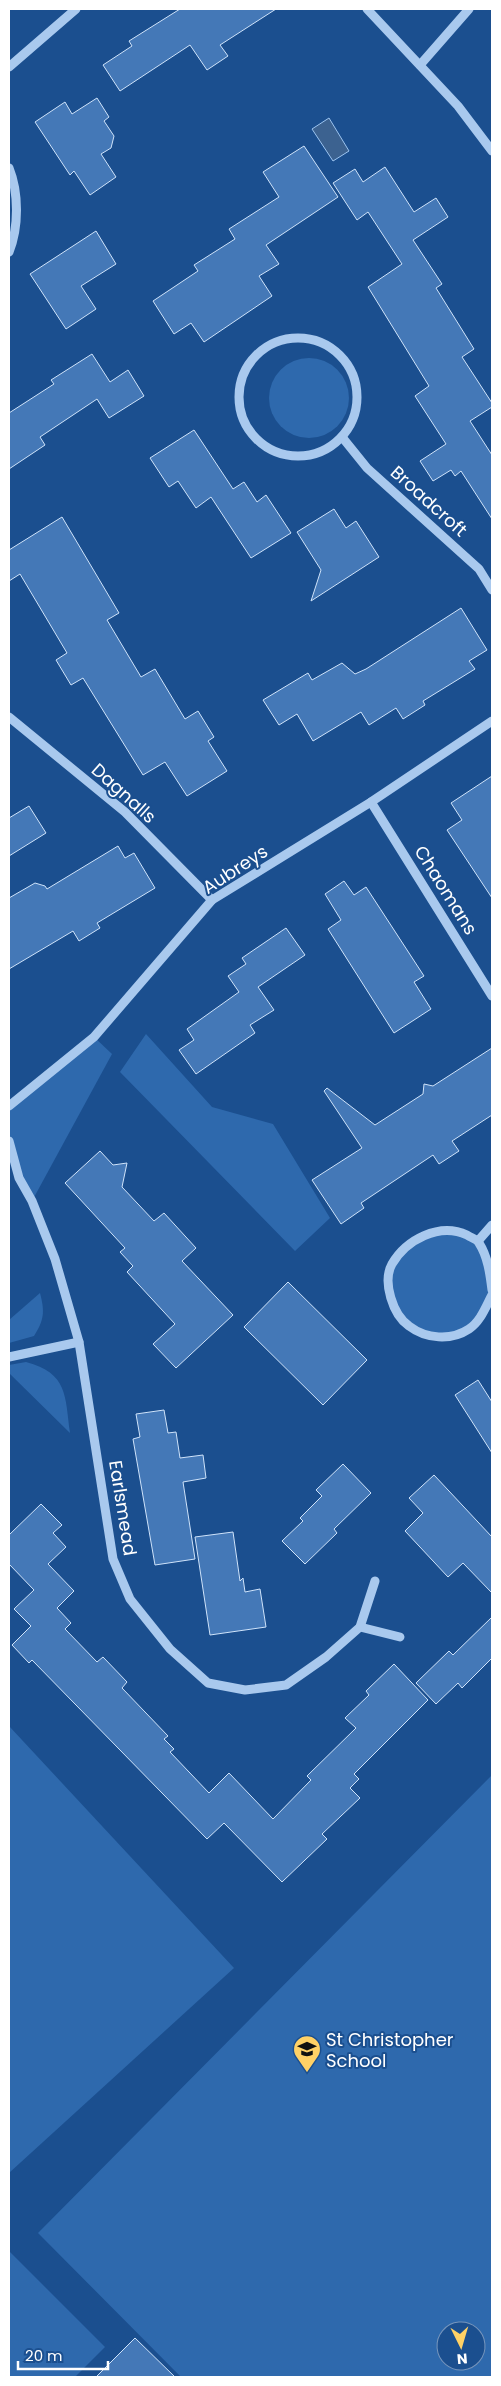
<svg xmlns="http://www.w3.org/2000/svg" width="501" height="2386" viewBox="0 0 501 2386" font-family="Poppins,sans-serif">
  <rect width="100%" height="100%" fill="#1b4f8f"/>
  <!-- green -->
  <g fill="#2e69ad" fill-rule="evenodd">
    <circle cx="309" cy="398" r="40"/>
    <polygon points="146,1034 212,1107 273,1124 330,1218 295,1251 120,1072"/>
    <polygon points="94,1037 112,1054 32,1201 9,1141 9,1106"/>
    <polygon points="444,1231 478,1241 492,1290 470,1329 430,1337 394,1309 391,1266 405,1247"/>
    <path d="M40 1293C45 1312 44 1320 34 1336L9 1343V1320Z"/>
    <path d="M26 1362C68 1373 65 1396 70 1433L9 1373V1365Z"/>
    <polygon points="9,1726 234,1968 9,2173"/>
    <path d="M492 1775V2377H181L38 2233ZM446 2331H476V2361H446Z"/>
    <polygon points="9,2251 105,2347 75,2377 9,2377"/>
  </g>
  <!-- water -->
  <polygon fill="#3c6290" stroke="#9cc4f0" points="329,118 349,151 333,161 312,129"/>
  <!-- building -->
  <g fill="#4478b7" stroke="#cfe3fa">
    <polygon points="180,9 276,9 220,45 228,56 207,70 190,45 120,91 103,65 132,46 129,41"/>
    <polygon points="97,98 109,117 104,121 114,136 111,148 101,154 116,177 90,195 74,171 70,175 35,122 65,102 72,114"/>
    <polygon points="304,146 338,197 266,245 279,264 259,276 272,296 204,342 191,323 174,334 153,301 198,271 194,265 235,239 229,229 279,197 263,172"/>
    <polygon points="385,167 414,212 436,198 448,217 413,240 442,284 436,288 474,349 462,357 492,403 492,407 470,421 492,455 492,519 461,471 455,476 451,470 433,481 420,461 446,444 415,396 429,386 368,287 402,264 368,212 357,220 333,183 355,169 363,182"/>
    <polygon points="96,231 116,264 81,286 96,309 66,329 30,274"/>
    <polygon points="92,354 110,382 128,370 144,396 109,418 97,399 40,437 45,445 9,469 9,413 54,384 51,380"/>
    <polygon points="194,430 233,489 244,482 257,502 266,495 291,533 251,558 211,497 196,508 178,481 169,487 150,458"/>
    <polygon points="334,509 346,528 356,521 379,557 311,601 321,570 297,532"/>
    <polygon points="62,517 119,613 107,620 141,677 155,669 185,719 198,711 214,737 208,741 227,771 187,796 165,762 143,775 83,678 71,685 56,660 67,653 20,574 9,581 9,550"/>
    <polygon points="461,608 487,650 469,661 475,669 423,701 425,705 403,719 396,708 369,725 361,712 313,741 297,714 279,725 263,700 308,673 312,680 342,663 355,674 366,669"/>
    <polygon points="492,776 492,898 447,830 462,820 451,803"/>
    <polygon points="29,806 46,833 9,856 9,818"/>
    <polygon points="118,846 125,858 134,853 155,888 97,923 100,928 79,941 73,931 9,969 9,898 35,883 45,886 47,889"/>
    <polygon points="344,881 354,895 366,887 424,976 414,982 431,1009 394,1033 328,929 341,920 325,894"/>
    <polygon points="286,928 305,955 258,987 274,1010 250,1025 255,1033 196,1074 179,1050 194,1040 187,1029 239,992 228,976 246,964 242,958"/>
    <polygon points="492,1048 492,1115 452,1141 459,1151 439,1164 433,1155 361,1203 364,1208 341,1224 312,1180 362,1148 324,1091 327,1088 375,1125 423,1094 424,1084 433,1086"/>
    <polygon points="100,1151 113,1165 127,1163 122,1187 154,1221 164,1213 196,1248 182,1261 233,1315 176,1368 153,1344 175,1324 127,1272 133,1266 120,1252 125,1248 65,1183"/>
    <polygon points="288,1282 367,1360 323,1405 244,1327"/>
    <polygon points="478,1380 492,1402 492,1453 455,1395"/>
    <polygon points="164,1410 168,1433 176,1432 180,1458 203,1455 206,1478 183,1482 195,1559 155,1565 133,1439 140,1437 136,1414"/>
    <polygon points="343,1464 371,1493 334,1529 337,1533 305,1564 282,1541 303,1521 300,1518 322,1496 316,1490"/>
    <polygon points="434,1475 492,1537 492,1593 463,1563 448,1577 405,1531 423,1513 409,1498"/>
    <polygon points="41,1504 62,1525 53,1533 66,1547 48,1564 74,1591 57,1608 71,1623 65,1629 97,1662 103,1657 127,1682 122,1688 168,1736 164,1739 174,1749 170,1752 209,1793 229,1773 273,1819 311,1780 307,1776 356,1728 345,1718 369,1695 366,1691 394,1664 428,1700 354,1774 359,1779 350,1788 360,1798 322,1834 327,1839 282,1882 224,1823 207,1839 32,1660 29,1663 12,1645 31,1626 14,1609 34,1590 9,1564 9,1535"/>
    <polygon points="233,1532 240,1581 243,1578 245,1592 260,1589 266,1627 210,1635 195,1537"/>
    <polygon points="492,1617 492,1658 462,1688 458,1683 436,1704 416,1683 449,1651 453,1655"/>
    <polygon points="135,2338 175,2377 96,2377"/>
  </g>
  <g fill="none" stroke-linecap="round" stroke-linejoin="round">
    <!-- minor -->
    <g stroke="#a9c9ee" stroke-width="9">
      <polyline points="367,9 458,106 492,151"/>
      <polyline points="420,65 469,9"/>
      <polyline points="9,67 76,9"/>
      <path d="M9 168C19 193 19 227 9 252"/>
      <circle cx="298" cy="397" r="59"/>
      <polyline points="342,437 367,468 479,569 492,590"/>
      <polyline points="9,717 125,812 212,900"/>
      <polyline points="371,802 492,996"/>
      <polyline points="9,1106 94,1037 212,900 371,802 492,721"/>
      <polyline points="9,1141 19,1178 32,1201 55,1259 79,1342 113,1559 130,1599 170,1649 208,1683 245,1690 286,1685 326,1657 360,1627 375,1581"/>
      <polyline points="478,1241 492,1225"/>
      <path d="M492 1290C490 1274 488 1257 479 1243 477 1239 471 1238 467 1235 439 1222 406 1240 392 1264 382 1282 393 1315 409 1326 426 1339 451 1341 469 1329 481 1321 486 1306 492 1295"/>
      <polyline points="9,1357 79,1342"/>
      <polyline points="360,1627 400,1637"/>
    </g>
  </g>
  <!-- icons -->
  <defs>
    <g id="school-pin" transform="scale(1.4375)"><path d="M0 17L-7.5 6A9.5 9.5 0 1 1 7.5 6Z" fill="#ffd166" stroke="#1b4f8f"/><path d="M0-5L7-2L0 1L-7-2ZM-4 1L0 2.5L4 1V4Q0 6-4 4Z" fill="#111"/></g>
  </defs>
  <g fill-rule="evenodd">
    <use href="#school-pin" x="307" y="2049"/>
  </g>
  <g text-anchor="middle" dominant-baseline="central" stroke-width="4" stroke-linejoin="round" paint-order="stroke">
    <!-- street labels -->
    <g font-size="18" fill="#fff" stroke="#1b4f8f">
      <text transform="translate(429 501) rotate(42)">Broadcroft</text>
      <text transform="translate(124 793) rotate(42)">Dagnalls</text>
      <text transform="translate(235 869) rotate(-33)">Aubreys</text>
      <text transform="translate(446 890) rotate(58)">Chaomans</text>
      <text transform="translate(123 1508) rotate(81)">Earlsmead</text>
    </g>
    <!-- poi labels -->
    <g font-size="18" fill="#fff" stroke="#1b4f8f" text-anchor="start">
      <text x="326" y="2039">St Christopher<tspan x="326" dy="21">School</tspan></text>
    </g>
  </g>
  <!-- border -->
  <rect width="501" height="2386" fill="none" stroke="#ffffff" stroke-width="20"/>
  <!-- north arrow -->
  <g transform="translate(461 2346) rotate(175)"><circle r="24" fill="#1b4f8f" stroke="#7695bc"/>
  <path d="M0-4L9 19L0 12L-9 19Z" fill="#ffd166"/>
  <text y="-8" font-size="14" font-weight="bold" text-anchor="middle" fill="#ffffff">N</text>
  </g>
  <!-- scale -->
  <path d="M18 2361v8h90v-8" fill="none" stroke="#ffffff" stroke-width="2.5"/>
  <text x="25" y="2361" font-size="15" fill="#ffffff" stroke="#1b4f8f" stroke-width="4" paint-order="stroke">20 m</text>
</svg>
